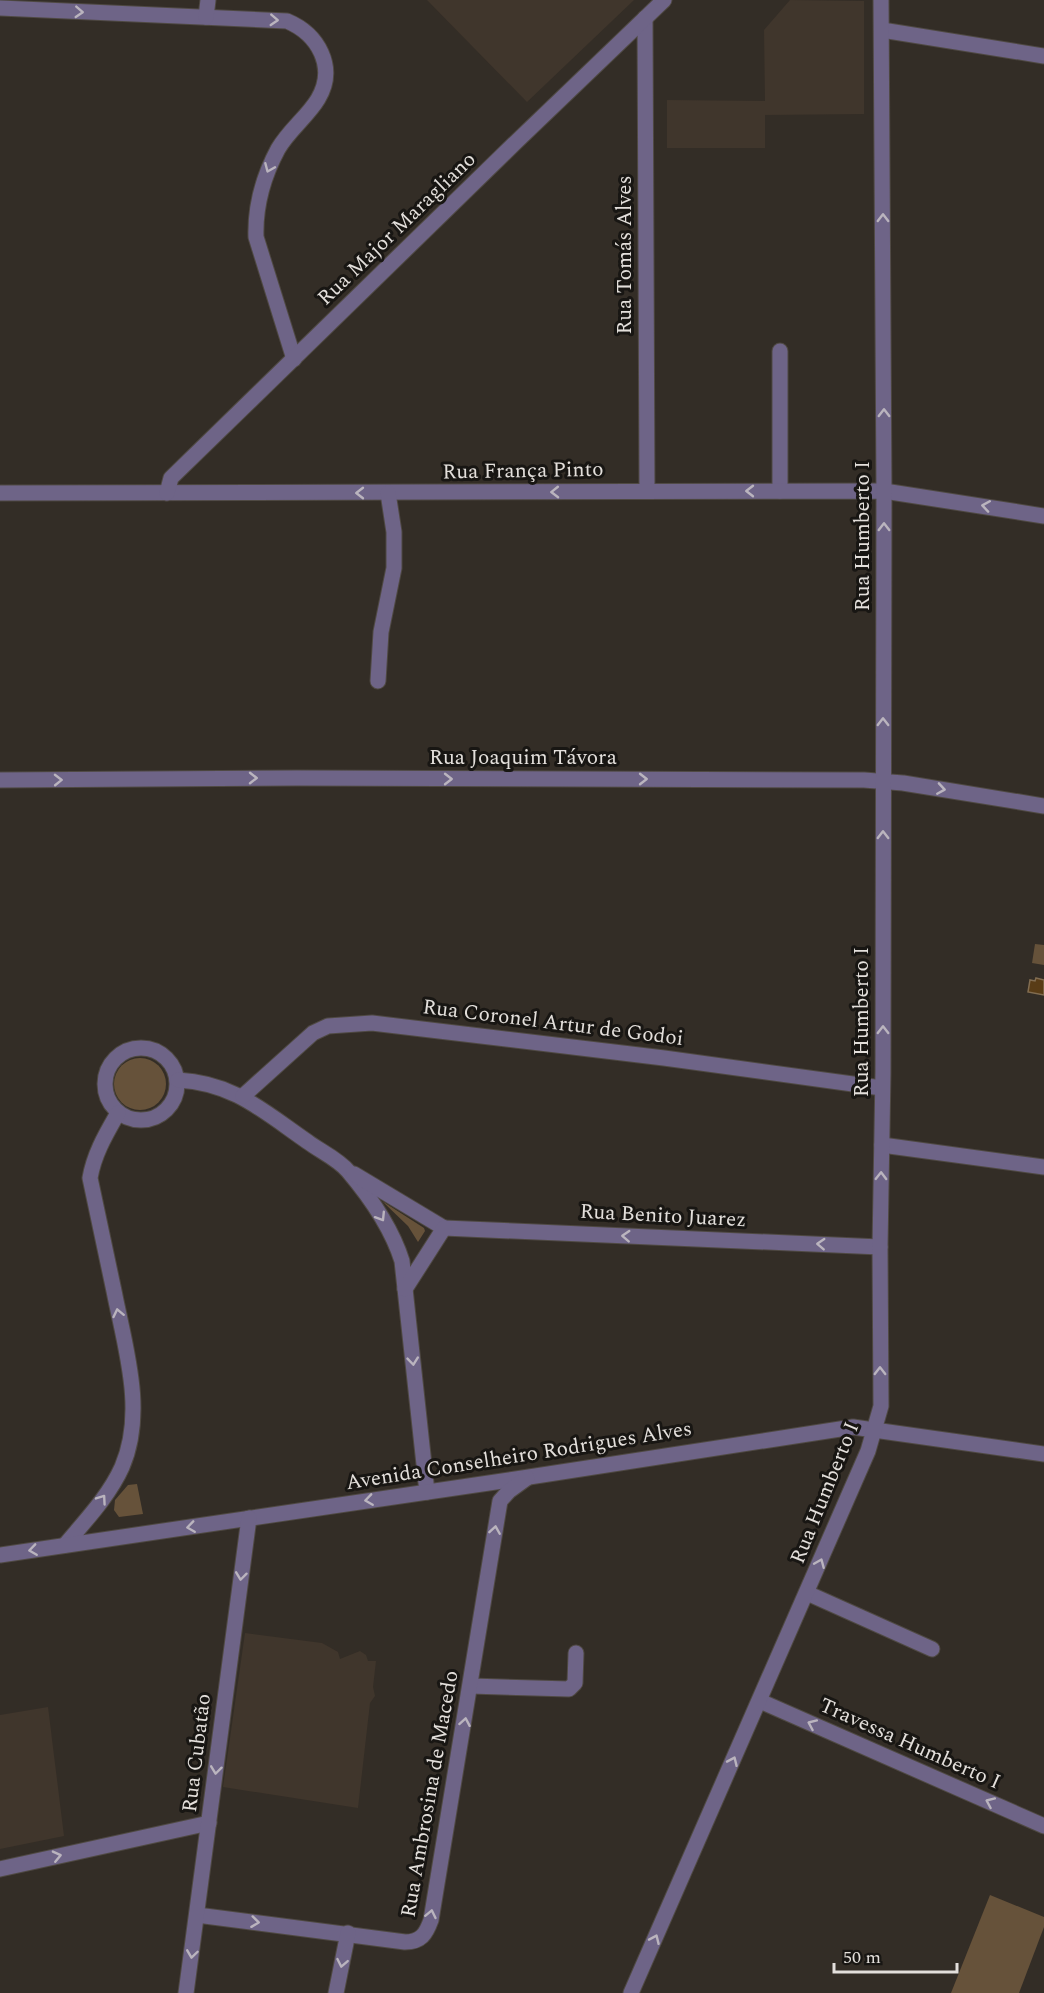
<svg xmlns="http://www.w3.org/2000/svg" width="1044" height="1993" viewBox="0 0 1044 1993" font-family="Spectral,serif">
  <rect width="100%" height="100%" fill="#332d26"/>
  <!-- built -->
  <g fill="#40362c">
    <polygon points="427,0 634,0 527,102"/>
    <polygon points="790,0 864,1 864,114 765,115 765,148 667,148 667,100 765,101 764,30"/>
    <polygon points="245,1633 322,1643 338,1652 340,1659 360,1651 366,1655 368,1661 376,1661 373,1687 375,1696 370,1703 358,1808 223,1787"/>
    <polygon points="48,1707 64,1836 0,1849 0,1715"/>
  </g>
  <!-- green -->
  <g fill="#66523a">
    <polygon points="1035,944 1044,945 1044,965 1032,963"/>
    <circle cx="140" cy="1084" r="26"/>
    <polygon points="382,1201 424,1228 425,1231 418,1242 408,1226"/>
    <polygon points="137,1484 143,1514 119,1517 114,1510 115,1500 128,1485"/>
    <polygon points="990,1895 1044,1917 1044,1927 1019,1993 951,1993"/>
  </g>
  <!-- water -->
  <polygon fill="#593c16" stroke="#826d51" stroke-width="1.5" points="1036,978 1044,980 1044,995 1028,992 1030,980 1035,981"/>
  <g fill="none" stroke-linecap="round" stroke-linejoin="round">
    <!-- minor casing -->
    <g stroke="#4f4943" stroke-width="17">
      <g id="minor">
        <path d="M0 8 287 21C318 34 337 67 318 99 308 116 289 130 278 149 263 177 255 206 256 237L294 359"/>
        <polyline points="206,17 208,0"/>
        <polyline points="645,18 647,491"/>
        <polyline points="882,30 1044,56"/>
        <polyline points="780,491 780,351"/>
        <polyline points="0,493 884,491 1044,516"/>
        <polyline points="167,493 171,478 516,142 664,0"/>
        <polyline points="378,681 381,632 394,568 394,532 388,493"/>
        <polyline points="0,780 297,778 864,780 903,783 1044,806"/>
        <circle cx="141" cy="1084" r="36"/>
        <path d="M178 1080C234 1083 263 1111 308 1142 320 1151 338 1159 348 1171 370 1197 392 1229 402 1261L427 1492"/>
        <polyline points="243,1096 313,1033 328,1026 372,1023 664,1058 882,1088"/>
        <polyline points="882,1145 1044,1167"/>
        <polyline points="354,1174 444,1228"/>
        <polyline points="444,1228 880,1247"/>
        <polyline points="405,1289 444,1228"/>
        <path d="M65 1545C85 1521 109 1496 122 1467 146 1412 125 1347 114 1291 106 1254 98 1216 90 1178 94 1154 106 1134 118 1113"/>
        <polyline points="0,1555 529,1477 853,1427 1044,1454"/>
        <polyline points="807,1593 932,1649"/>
        <polyline points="471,1686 569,1689 575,1683 576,1653"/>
        <polyline points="760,1701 1044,1826"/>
        <polyline points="0,1869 209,1823"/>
        <path d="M197 1915 405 1942C421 1942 426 1934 431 1920L500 1501 509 1491 527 1478"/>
        <polyline points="186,1993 249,1518"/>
        <polyline points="336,1993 348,1933"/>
        <polyline points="631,1993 868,1451 881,1406 880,1247 883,1072 884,491 881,0"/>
      </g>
    </g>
    <!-- minor -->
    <use href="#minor" stroke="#6e6487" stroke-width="15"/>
  </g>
  <!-- one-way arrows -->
  <defs><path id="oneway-chevron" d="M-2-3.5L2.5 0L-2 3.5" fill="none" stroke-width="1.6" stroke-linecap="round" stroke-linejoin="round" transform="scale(1.5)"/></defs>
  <g stroke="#bab4be">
    <use href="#oneway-chevron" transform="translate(79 12) rotate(3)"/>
    <use href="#oneway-chevron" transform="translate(274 20) rotate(3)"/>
    <use href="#oneway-chevron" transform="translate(269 168) rotate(113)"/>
    <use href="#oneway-chevron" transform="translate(883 218) rotate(-90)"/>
    <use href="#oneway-chevron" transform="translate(884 413) rotate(-90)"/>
    <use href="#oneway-chevron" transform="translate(750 491) rotate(-180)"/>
    <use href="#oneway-chevron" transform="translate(555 492) rotate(179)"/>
    <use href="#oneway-chevron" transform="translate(360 493) rotate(-180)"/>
    <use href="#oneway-chevron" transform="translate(986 506) rotate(-171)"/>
    <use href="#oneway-chevron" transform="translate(884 527) rotate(-90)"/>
    <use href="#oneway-chevron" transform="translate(883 722) rotate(-90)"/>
    <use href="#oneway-chevron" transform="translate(253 778)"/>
    <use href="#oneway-chevron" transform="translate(448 779)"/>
    <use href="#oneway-chevron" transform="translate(643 779)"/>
    <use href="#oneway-chevron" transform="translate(58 780) rotate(-1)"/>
    <use href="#oneway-chevron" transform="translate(941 789) rotate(9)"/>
    <use href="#oneway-chevron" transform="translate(883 835) rotate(-90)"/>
    <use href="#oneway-chevron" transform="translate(883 1030) rotate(-90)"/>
    <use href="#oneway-chevron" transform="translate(881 1176) rotate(-89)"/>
    <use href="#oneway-chevron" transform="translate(381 1217) rotate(58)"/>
    <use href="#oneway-chevron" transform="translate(626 1236) rotate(-177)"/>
    <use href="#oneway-chevron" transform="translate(821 1244) rotate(-177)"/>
    <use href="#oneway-chevron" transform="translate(118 1313) rotate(-102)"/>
    <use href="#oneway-chevron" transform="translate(413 1361) rotate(84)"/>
    <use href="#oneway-chevron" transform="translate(880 1371) rotate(-90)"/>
    <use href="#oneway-chevron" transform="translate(102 1499) rotate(-55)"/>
    <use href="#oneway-chevron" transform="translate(369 1500) rotate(172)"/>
    <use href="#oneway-chevron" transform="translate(191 1527) rotate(172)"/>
    <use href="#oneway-chevron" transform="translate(495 1530) rotate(-81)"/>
    <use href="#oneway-chevron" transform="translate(33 1550) rotate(172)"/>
    <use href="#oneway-chevron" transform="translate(820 1563) rotate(-67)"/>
    <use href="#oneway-chevron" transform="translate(241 1576) rotate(97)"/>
    <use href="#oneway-chevron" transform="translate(465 1722) rotate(-80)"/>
    <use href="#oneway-chevron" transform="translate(812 1724) rotate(-156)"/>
    <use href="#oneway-chevron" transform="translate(733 1761) rotate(-66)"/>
    <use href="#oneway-chevron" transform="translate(216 1770) rotate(97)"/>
    <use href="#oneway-chevron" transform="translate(990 1802) rotate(-156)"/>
    <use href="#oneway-chevron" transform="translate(57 1856) rotate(-13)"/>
    <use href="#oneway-chevron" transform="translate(431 1914) rotate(-78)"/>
    <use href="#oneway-chevron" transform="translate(255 1922) rotate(7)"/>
    <use href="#oneway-chevron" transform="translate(655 1939) rotate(-66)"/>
    <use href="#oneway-chevron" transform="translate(192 1954) rotate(98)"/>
    <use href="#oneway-chevron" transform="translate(342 1963) rotate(101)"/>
  </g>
  <g text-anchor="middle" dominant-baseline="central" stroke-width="6" stroke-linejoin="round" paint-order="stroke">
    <!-- street labels -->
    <g font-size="21" fill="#e3dfdb" stroke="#181613">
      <text transform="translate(397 229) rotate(-44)">Rua Major Maragliano</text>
      <text transform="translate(625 255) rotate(-90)">Rua Tomás Alves</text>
      <text transform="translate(523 471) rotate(-1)">Rua França Pinto</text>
      <text transform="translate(863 536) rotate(-90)">Rua Humberto I</text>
      <text x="523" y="758">Rua Joaquim Távora</text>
      <text transform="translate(862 1022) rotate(-90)">Rua Humberto I</text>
      <text transform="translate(553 1023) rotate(7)">Rua Coronel Artur de Godoi</text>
      <text transform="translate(663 1216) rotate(3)">Rua Benito Juarez</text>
      <text transform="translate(519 1456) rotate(-9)">Avenida Conselheiro Rodrigues Alves</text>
      <text transform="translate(825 1493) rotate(-68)">Rua Humberto I</text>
      <text transform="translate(910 1744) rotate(24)">Travessa Humberto I</text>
      <text transform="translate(197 1753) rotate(-83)">Rua Cubatão</text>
      <text transform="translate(430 1794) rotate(-80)">Rua Ambrosina de Macedo</text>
    </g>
  </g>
  <!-- scale -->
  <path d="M834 1963v9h123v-9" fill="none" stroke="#e3dfdb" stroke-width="3"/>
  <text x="843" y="1963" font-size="18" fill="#e3dfdb" stroke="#181613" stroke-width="4.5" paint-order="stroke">50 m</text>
</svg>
